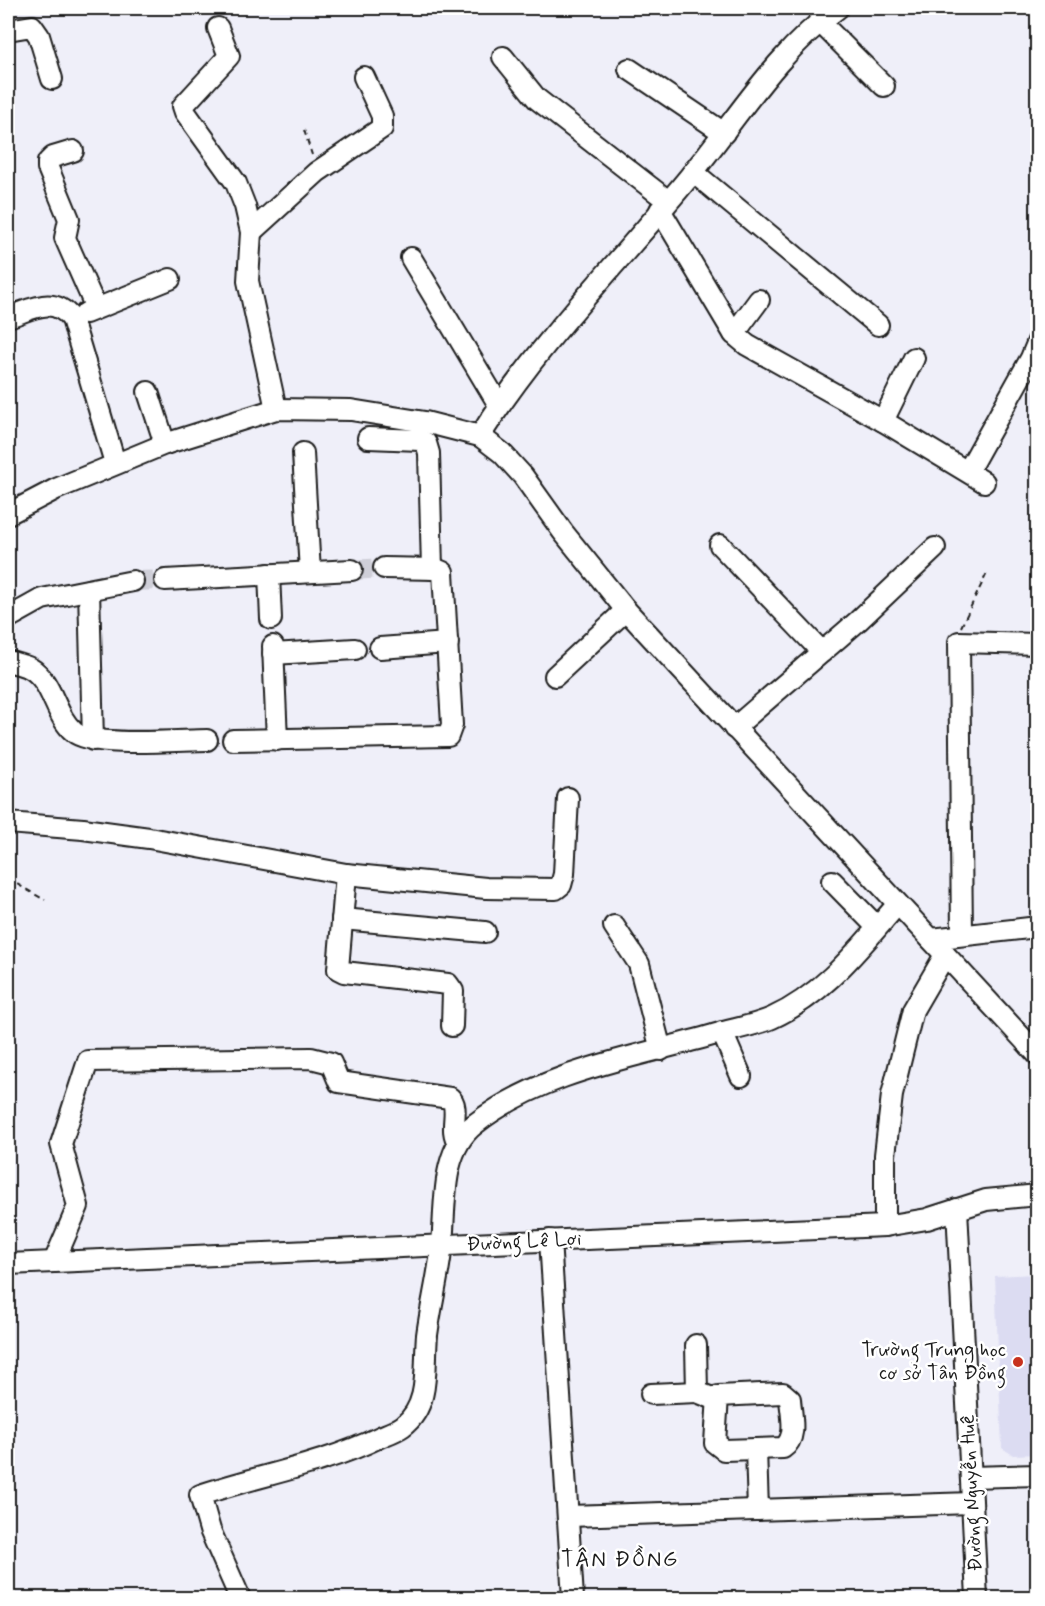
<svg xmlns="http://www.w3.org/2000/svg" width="1045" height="1606" viewBox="0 0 1045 1606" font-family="Mynerve,sans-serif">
  <rect width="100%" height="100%" fill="#efeff9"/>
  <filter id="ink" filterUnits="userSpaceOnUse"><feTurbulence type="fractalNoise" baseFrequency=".0167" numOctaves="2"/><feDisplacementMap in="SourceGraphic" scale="12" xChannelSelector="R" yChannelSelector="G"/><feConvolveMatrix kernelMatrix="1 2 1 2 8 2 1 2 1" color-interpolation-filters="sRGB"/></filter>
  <g filter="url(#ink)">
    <!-- built -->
    <polygon fill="#dcdcf2" points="1037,1274 1037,1454 1013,1455 1002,1448 995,1276"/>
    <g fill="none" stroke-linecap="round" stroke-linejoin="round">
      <!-- minor-tunnel -->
      <g stroke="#cfcfd8" stroke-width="20" stroke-dasharray="20 10" stroke-linecap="butt">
        <polyline points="352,570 384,568"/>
        <polyline points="133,581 165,580"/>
      </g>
      <!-- minor casing -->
      <g stroke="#1c1c1c" stroke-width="24">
        <g id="minor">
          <polyline points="819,21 884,86"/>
          <polyline points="218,28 229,56 183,106 185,112 236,183 245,206 251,232 248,281 276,409"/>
          <polyline points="8,30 32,26 39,36 52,79"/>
          <polyline points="503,57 537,99 668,201"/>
          <polyline points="629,69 724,133"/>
          <polyline points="73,151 53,157 48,162 48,168 69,219 65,238 96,308"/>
          <polyline points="693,172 878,325"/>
          <polyline points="660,210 734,334 747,345 883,421 984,482"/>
          <polyline points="251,232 317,172 382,128 382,116 364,77"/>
          <polyline points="411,258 499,405"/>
          <polyline points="86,313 170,279"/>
          <path d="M8 317C33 309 53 295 72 319L115 463"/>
          <polyline points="734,334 759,300"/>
          <polyline points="148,392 165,444"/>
          <polyline points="883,421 914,358"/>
          <path d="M480 436C540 340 623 259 694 171 740 114 778 51 838 8"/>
          <polyline points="368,438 420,440 426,443 429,453 432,569"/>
          <polyline points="303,453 310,572"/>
          <polyline points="968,471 1031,358 1038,341"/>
          <polyline points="8,514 56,489 165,444 276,409 351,410 425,422 480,436 502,453 523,476 563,532 626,610 1038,1055"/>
          <polyline points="720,545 822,652"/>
          <polyline points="269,574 271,619"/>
          <polyline points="165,580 352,570"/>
          <polyline points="89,590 93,740"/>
          <polyline points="8,618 42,599 133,581"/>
          <polyline points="273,646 277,740"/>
          <polyline points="380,648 448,643"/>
          <polyline points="273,654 355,649"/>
          <path d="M8 661C14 663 23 665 30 668 53 681 54 715 74 732 92 748 180 740 207 740"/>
          <polyline points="555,676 626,610"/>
          <polyline points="734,728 858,621 935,548"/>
          <polyline points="233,740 448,736 452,725 443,572 436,569 384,568"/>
          <polyline points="8,823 83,829 149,838 346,874 486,888 556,889 561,885 564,874 568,798"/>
          <polyline points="346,874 338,969 344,972 448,984 453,991 452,1026"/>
          <polyline points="832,881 877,927"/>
          <polyline points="342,919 485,932"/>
          <polyline points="614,926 639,964 661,1050"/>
          <polyline points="962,934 959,642 1038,644"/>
          <polyline points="931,939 1038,927"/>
          <polyline points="722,1032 741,1076"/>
          <polyline points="957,1209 977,1598"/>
          <polyline points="885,1226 885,1155 892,1095 913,1010 945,955"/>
          <polyline points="550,1240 573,1598"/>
          <path d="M54 1262 78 1206 61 1144 88 1061 311 1058 331 1063 339 1082 450 1098C461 1108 448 1129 458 1142"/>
          <polyline points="8,1264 885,1226 927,1219 986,1200 1038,1195"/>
          <polyline points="696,1345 697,1392 717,1400"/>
          <path d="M783 1393 790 1399C791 1415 798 1438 783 1448L724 1450 715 1443 718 1396Z"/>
          <polyline points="651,1394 697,1392"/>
          <polyline points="756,1449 758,1510"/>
          <polyline points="971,1477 1038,1475"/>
          <polyline points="569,1516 972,1503"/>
          <path d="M240 1598 210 1530 200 1495C259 1475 323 1465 380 1437 387 1434 396 1431 403 1426 431 1405 424 1366 427 1335 431 1305 439 1274 442 1244 446 1205 440 1151 475 1124 543 1071 632 1058 713 1035 732 1029 754 1026 772 1018 825 994 860 947 897 905"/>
        </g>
      </g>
      <!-- path -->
      <g stroke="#1c1c1c" stroke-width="2" stroke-dasharray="6 4.5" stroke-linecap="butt">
        <polyline points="304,130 312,155"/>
        <polyline points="961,627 988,571"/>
        <polyline points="8,879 45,900"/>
      </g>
      <!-- minor -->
      <use href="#minor" stroke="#fff" stroke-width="20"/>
    </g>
  </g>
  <!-- markers -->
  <circle fill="#c8321e" stroke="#fff" stroke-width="2" cx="1018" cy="1362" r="6"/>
  <g text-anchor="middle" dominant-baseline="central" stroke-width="5" stroke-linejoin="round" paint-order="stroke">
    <!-- street labels -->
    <g font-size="20" fill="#1c1c1c" stroke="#fff">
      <text transform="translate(524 1242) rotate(-3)">Đường Lê Lợi</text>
      <text transform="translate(972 1493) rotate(-93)">Đường Nguyễn Huệ</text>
    </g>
    <!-- poi labels -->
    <g font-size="20" fill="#1c1c1c" stroke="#fff" text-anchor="end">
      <text x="1006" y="1350">Trường Trung học<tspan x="1006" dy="23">cơ sở Tân Đồng</tspan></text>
    </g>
    <!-- quarter labels -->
    <g font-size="22" letter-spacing="1.5" fill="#1c1c1c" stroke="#fff">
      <text x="620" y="1560">TÂN ĐỒNG</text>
    </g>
  </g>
  <!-- margin -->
  <rect width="1045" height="1606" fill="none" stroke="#fff" stroke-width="30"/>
  <rect x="15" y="15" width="1015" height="1576" fill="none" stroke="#1c1c1c" stroke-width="2" filter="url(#ink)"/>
</svg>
